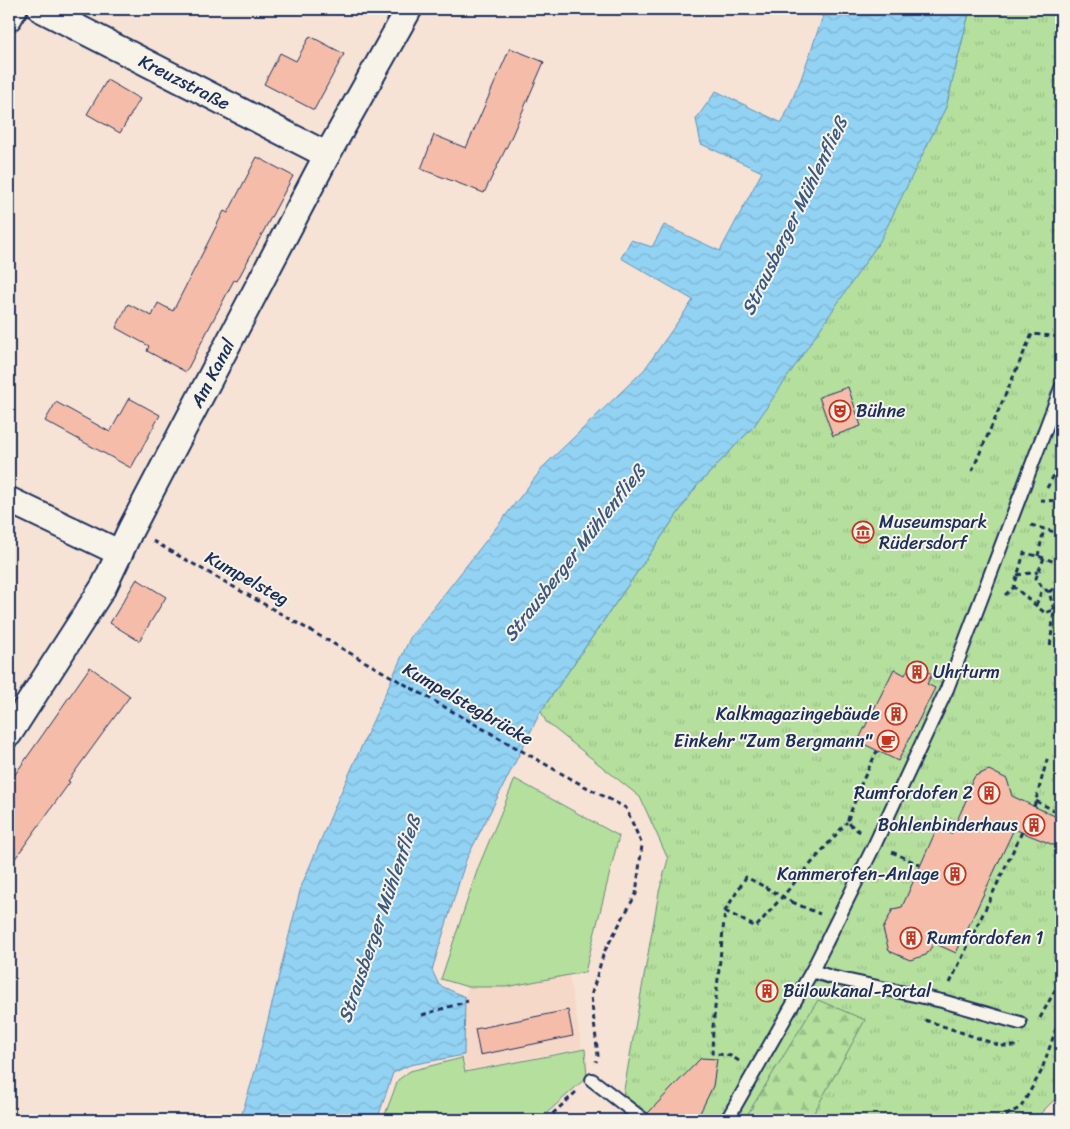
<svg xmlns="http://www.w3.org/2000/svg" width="1070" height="1129" viewBox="0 0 1070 1129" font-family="Sriracha,sans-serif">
  <defs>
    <pattern id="forest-firs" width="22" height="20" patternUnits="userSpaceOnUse" patternTransform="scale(1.25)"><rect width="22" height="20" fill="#b4df9c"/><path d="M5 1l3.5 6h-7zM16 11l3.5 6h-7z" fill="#9ac089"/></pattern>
    <pattern id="park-tufts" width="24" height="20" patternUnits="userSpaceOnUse" patternTransform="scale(1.25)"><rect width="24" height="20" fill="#b4df9c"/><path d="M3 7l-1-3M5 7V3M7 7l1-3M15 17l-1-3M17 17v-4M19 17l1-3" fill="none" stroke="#9ac089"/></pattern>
    <pattern id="water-waves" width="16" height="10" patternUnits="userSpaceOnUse" patternTransform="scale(1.25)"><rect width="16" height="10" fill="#92d2f3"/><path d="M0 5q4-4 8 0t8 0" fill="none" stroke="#7db5d3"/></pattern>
  </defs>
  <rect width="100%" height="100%" fill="#f6e3d5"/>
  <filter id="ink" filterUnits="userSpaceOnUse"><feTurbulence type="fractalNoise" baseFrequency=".02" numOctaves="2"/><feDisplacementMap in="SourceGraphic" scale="10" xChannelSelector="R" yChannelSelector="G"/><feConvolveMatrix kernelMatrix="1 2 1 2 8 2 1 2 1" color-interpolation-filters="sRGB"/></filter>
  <g filter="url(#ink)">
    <!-- built -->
    <polygon fill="#f6d8c8" points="569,975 582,1048 466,1071 464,1059 465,997 468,987 506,987"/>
    <!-- grass -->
    <g fill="#b4df9c" stroke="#68877d">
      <polygon points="515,779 619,836 585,972 506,987 468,987 441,979 478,868"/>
      <polygon points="585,1049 587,1077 539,1120 383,1120 398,1080 410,1071 462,1058 465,1072"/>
    </g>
    <!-- forest -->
    <polygon fill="url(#forest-firs)" stroke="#68877d" points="818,989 1007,1066 981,1120 743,1120"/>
    <!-- park -->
    <polygon fill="url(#park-tufts)" stroke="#68877d" points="970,9 1061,9 1061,1093 1034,1120 810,1120 865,1020 818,1000 744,1120 658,1120 623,1095 659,892 668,859 640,797 546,722 541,711 696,487 754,426 946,107"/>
    <!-- water -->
    <polygon fill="url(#water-waves)" stroke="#6291b7" points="801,9 970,9 946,107 880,241 754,426 696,487 541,711 466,860 432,970 439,985 465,997 464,1055 410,1065 393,1073 377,1120 240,1120 256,1068 301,887 338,799 410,638 545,465 644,370 693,300 621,258 631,240 652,247 664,225 720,251 762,172 701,144 696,119 716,91 782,123 801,79 823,16"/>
    <!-- building -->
    <g fill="#f5bda9" stroke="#1b2f5e">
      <polygon points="310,36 344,54 314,110 264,84 280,53 296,61"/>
      <polygon points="510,48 544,62 510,140 484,193 421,169 434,135 466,148"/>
      <polygon points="107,80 140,99 120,133 87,114"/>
      <polygon points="257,157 293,176 237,281 234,280 186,372 147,351 149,346 116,328 128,304 152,316 158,303 173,311 224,211 228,213"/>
      <polygon points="848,387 861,426 833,436 819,397"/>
      <polygon points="129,398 160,415 131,468 45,421 56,402 110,432"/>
      <polygon points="137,579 166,597 139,641 110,623"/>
      <polygon points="911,664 932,674 927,684 935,688 898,761 858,741 894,669 905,675"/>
      <polygon points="90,667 130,696 68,781 70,782 9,867 9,783"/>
      <polygon points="989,770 1007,779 1012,796 1061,819 1061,848 1014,829 956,953 934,943 926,955 910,960 889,951 883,929 893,909 902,907 937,828 951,834 968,796 967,790 975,776"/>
      <polygon points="568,1010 573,1036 480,1055 475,1029"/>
      <polygon points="701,1058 717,1059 713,1086 700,1113 694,1120 652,1120 648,1113"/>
    </g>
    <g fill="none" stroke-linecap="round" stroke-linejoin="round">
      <!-- lane casing -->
      <g stroke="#1b2f5e" stroke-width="16">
        <g id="lane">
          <polyline points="812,971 831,977 942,1001 1020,1023"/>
          <polyline points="592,1080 644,1120"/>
          <polyline points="727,1120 812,971 875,844 947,689 1061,388"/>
        </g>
      </g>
      <!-- street casing -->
      <g stroke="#1b2f5e" stroke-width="29">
        <g id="street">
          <path id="s1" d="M41 9 327 155"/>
          <polyline points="9,18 14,9"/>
          <polyline points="9,500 120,553"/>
          <path id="s2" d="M9 734 104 586 131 529 327 155 409 9"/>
        </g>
      </g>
      <!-- path -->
      <g stroke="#1b2f5e" stroke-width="3" stroke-dasharray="5 4" stroke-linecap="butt">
        <polyline points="972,471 1032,334 1061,337"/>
        <polyline points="1047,488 1061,462"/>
        <polyline points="1040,500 1058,501 1061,496"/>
        <polyline points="1031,525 1061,534"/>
        <polyline points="153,541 573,780 626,808 642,845 636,894 604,952 591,996 598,1056 596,1062"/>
        <polyline points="1038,556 1044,529"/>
        <polyline points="1044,558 1036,578 1043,588 1049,592 1054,610 1050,648"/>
        <polyline points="1061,564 1038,556 1024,553 1014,587 1045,613 1060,607 1061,605"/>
        <polyline points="1017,575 1038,572"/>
        <polyline points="1049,592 1061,583"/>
        <polyline points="1005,595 1014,587"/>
        <polyline points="1036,605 1043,588"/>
        <polyline points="1036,801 1061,814"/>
        <polyline points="1034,807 1048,756"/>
        <polyline points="860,832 847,822 862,782 877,751"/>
        <polyline points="892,852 920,865"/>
        <polyline points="792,902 820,914"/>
        <polyline points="725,911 756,927 847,822"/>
        <polyline points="950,983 1022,832"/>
        <polyline points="422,1015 468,1001"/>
        <polyline points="1040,1018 1061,979"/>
        <polyline points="925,1020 1001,1046 1017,1046 1019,1044"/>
        <polyline points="739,1061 731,1056 712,1053 713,1027 725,911 746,877 765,887"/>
        <polyline points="546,1120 576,1092"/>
        <polyline points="998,1120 1021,1107 1041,1072 1061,1015"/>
      </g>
      <!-- lane -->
      <use href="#lane" stroke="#f7f3e8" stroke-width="12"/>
      <!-- street -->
      <use href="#street" stroke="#f7f3e8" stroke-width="25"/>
      <!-- path-bridge -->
      <polyline stroke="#1b2f5e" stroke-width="3" stroke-dasharray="5 4" stroke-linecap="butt" points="765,887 792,902"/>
    </g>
  </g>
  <!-- icons -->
  <defs>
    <g id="theatre-ring" transform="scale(1.125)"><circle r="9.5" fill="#f7f3e8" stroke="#c8321e" stroke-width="1.5"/><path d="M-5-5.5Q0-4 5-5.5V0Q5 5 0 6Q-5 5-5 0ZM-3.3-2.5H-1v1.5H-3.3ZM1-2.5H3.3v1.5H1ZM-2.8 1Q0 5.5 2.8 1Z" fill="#c8321e"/></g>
    <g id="museum-ring" transform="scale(1.125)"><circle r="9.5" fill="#f7f3e8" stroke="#c8321e" stroke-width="1.5"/><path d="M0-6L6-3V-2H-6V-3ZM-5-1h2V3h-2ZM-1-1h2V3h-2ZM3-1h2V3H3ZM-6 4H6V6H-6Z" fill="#c8321e"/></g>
    <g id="building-ring" transform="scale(1.125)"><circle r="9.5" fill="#f7f3e8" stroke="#c8321e" stroke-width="1.5"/><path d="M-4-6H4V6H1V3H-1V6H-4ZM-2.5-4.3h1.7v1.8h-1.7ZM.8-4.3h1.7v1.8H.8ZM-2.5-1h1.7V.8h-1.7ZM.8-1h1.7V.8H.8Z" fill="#c8321e"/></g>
    <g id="cafe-ring" transform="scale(1.125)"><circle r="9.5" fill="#f7f3e8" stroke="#c8321e" stroke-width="1.5"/><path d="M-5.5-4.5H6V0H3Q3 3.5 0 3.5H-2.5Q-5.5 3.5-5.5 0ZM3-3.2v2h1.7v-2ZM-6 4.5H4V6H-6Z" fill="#c8321e"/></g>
  </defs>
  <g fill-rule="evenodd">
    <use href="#theatre-ring" x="840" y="411"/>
    <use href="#museum-ring" x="863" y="532"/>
    <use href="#building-ring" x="917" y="672"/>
    <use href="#building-ring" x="896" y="714"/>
    <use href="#cafe-ring" x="888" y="741"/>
    <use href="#building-ring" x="989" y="793"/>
    <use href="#building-ring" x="1034" y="825"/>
    <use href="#building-ring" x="955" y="874"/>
    <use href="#building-ring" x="911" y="938"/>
    <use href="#building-ring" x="767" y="991"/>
  </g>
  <g text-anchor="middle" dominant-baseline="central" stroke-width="4" stroke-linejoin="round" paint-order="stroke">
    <!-- street labels -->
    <g font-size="18" fill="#1b2f5e" stroke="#f7f3e8">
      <text stroke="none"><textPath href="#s1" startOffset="161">Kreuzstraße</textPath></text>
      <text stroke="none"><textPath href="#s2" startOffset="415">Am Kanal</textPath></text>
      <text transform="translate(247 578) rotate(29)">Kumpelsteg</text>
      <text transform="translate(468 704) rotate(30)">Kumpelstegbrücke</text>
    </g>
    <!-- poi labels -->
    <g font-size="18" fill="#1b2f5e" stroke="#f7f3e8" text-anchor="start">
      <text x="856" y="411">Bühne</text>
      <text x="879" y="522">Museumspark<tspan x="879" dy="21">Rüdersdorf</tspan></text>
      <text x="933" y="672">Uhrturm</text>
      <text x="880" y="714" text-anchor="end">Kalkmagazingebäude</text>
      <text x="872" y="741" text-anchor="end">Einkehr "Zum Bergmann"</text>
      <text x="973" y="793" text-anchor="end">Rumfordofen 2</text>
      <text x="1018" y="825" text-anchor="end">Bohlenbinderhaus</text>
      <text x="939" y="874" text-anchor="end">Kammerofen-Anlage</text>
      <text x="927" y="938">Rumfordofen 1</text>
      <text x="783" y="991">Bülowkanal-Portal</text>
    </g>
    <!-- water labels -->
    <g font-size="19" font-style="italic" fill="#395883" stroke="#f7f3e8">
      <text transform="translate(794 216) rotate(-64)">Strausberger Mühlenfließ</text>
      <text transform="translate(574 553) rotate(-52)">Strausberger Mühlenfließ</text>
      <text transform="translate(379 919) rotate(-71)">Strausberger Mühlenfließ</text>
    </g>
  </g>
  <!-- margin -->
  <rect width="1070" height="1129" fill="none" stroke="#f7f3e8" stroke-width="30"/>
  <rect x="15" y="15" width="1040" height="1099" fill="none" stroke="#1b2f5e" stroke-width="2" filter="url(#ink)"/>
</svg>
